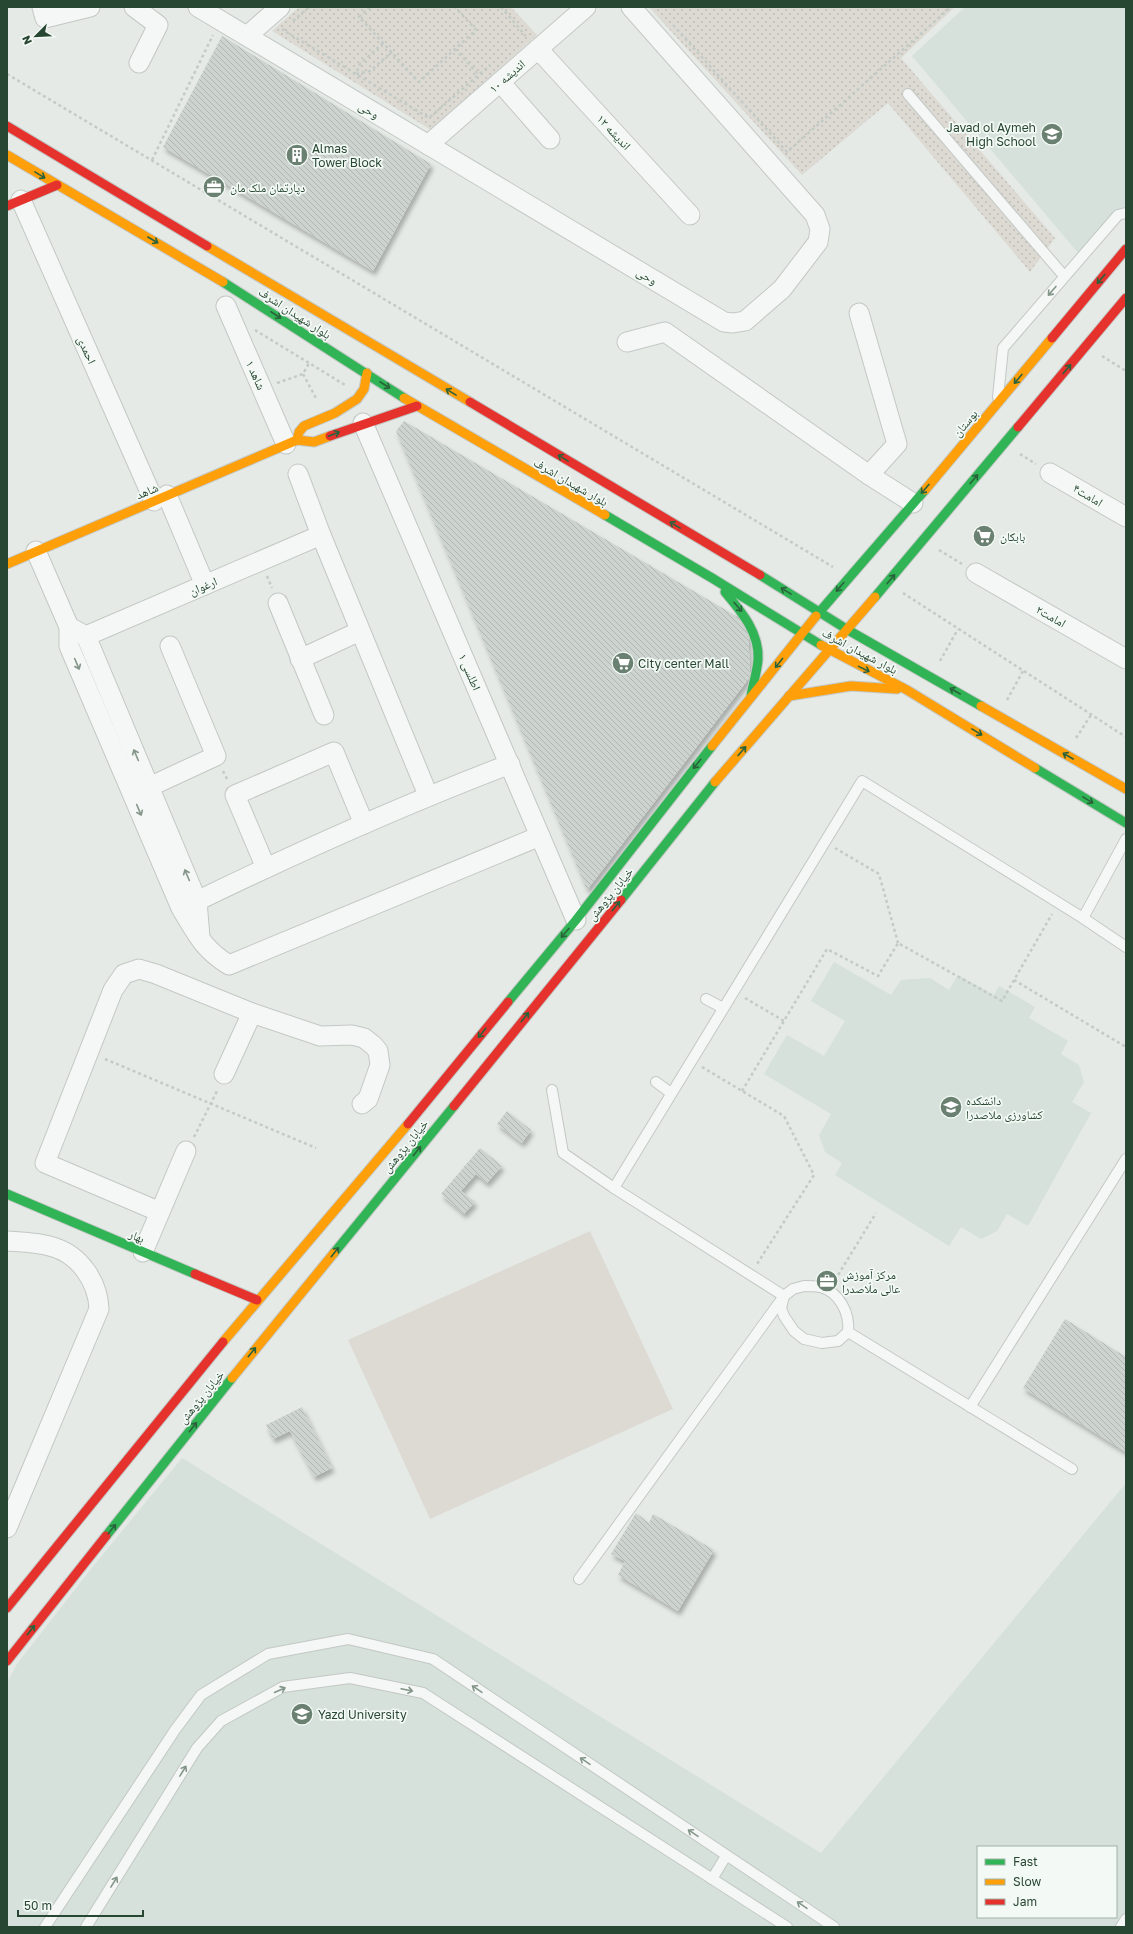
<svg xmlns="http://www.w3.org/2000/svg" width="1133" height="1934" viewBox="0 0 1133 1934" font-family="'Golos Text','Noto Naskh Arabic',sans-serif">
  <defs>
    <pattern id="park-dots" width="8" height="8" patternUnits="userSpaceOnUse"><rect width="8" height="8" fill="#dddad3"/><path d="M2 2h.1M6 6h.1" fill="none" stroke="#bebcb6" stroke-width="1.8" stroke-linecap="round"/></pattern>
    <pattern id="building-back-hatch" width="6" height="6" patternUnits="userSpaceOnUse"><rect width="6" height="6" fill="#cdd3cf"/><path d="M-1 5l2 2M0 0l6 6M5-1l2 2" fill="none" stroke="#b0b6b2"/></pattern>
    <filter id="shadow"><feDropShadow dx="2.5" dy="4.5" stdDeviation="2" flood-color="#0004"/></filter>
  </defs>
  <rect width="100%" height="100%" fill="#e5eae7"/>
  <!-- built -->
  <g fill="#d5e1da" fill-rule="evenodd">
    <polygon points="965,7 1126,7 1126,211 1084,260 912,56"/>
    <polygon points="834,962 891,995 901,980 930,978 949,990 958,975 994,995 999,986 1035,1007 1029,1018 1068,1041 1061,1054 1079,1065 1084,1082 1072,1102 1091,1113 1028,1226 1007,1214 997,1231 981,1239 961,1227 949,1246 835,1175 842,1163 825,1152 819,1135 831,1114 764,1074 787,1035 824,1056 845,1021 811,1001"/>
    <path d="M182 1458 821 1853 1126 1483V1927H7V1683L17 1664 91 1569ZM978 1847H1116V1917H978Z"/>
  </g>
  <!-- park -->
  <g fill="url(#park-dots)">
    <polygon points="299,7 511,7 537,35 431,130 272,31"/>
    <polygon points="649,7 955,7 901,58 1055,238 1030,272 888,103 802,175"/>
  </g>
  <!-- pitch -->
  <polygon fill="#dddad3" points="590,1231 673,1409 430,1519 348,1340"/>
  <!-- building -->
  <g fill="url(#building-back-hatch)" filter="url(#shadow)">
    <polygon points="222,36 431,164 373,271 163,147"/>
    <polygon points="404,421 748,623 750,677 587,890 396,431"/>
    <polygon points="507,1111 531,1130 522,1143 497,1124"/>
    <polygon points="480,1148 502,1166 487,1183 476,1174 461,1191 475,1202 464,1214 441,1194"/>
    <polygon points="1065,1319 1126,1357 1126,1452 1023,1388"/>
    <polygon points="302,1407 332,1468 314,1477 290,1431 273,1439 266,1425"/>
    <polygon points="636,1513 649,1523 653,1514 714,1550 678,1611 618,1575 625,1561 611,1554"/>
  </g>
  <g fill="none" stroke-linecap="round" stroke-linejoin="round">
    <!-- lane casing -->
    <g stroke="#c3c8c5" stroke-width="12">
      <g id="lane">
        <polyline points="908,94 1064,276"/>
        <polyline points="998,397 1003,348 1118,215 1126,213"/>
        <polyline points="1083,918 1126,947"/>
        <polyline points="706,999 723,1008"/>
        <polyline points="656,1082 671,1093"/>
        <polyline points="552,1090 563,1153 614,1188"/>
        <path d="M804 1286C809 1286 815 1286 820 1287 840 1292 850 1314 848 1332L838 1341 822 1343 804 1339 794 1331 784 1316 781 1308 784 1296 793 1289Z"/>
        <polyline points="848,1332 1072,1469"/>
        <polyline points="970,1407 1126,1159"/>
        <polyline points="579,1579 784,1296 614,1188 862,781 1083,918 1126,839"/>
        <polyline points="712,1879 726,1856"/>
        <polyline points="45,1927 175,1730 201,1695 268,1654 348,1639 433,1659 834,1927"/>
        <polyline points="86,1927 197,1748 221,1721 283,1687 350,1678 423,1693 787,1927"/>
        <polyline points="1121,1927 1126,1919"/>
      </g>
    </g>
    <!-- street casing -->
    <g stroke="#c3c8c5" stroke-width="21">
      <g id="street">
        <polyline points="42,7 45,18 90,7"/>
        <polyline points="134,7 158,25 139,63"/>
        <polyline points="198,7 724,322 733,323 745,321 782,289 818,242 820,229 815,215 631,7"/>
        <polyline points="247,36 280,7"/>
        <polyline points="538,49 690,215"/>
        <polyline points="500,82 550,139"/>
        <polyline points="428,145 586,7"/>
        <polyline points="21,200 154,501"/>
        <polyline points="226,306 286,444"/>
        <polyline points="859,313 897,444 869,475"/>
        <polyline points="627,342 665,332 869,475 913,503"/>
        <polyline points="363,423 576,920"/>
        <polyline points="1050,473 1126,517"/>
        <polyline points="298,474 321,535 428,795"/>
        <polyline points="167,495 205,585"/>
        <path d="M36 551 69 627V646L181 908C196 933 203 949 229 965L540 836"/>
        <polyline points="976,573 1126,659"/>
        <polyline points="278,603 324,715"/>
        <polyline points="69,627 86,636 197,901 200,937"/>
        <polyline points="86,636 321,535"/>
        <polyline points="300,659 360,631"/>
        <polyline points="149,787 216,756 170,646"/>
        <polyline points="266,868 235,795 334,752 364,824"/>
        <path d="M197 901C300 851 403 805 510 764"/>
        <polyline points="224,1074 252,1013"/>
        <polyline points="160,1212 45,1163 113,990 124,974 139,969 156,974 252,1013 320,1036 352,1035 364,1038 374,1046 378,1051 380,1065 368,1099 362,1104"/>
        <path d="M7 1241C22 1242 38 1242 53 1247 80 1255 98 1282 99 1309L7 1528"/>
        <polyline points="143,1252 186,1151"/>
      </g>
    </g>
    <!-- fast casing -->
    <g stroke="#c3c8c5" stroke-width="11">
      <g id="fast">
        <polyline points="223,282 404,398"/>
        <polyline points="605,515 712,578 821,645"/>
        <polyline points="760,575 848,630 981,706"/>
        <path d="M725 592C741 611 760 633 758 660 757 672 753 684 751 696"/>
        <polyline points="875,597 1018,427"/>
        <polyline points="816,616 925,490"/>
        <polyline points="1035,768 1126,823"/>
        <polyline points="621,900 715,782"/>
        <polyline points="508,1002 576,920 712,746"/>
        <polyline points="7,1194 195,1274"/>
        <polyline points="334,1253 454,1106"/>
        <polyline points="106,1536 232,1378"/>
      </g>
    </g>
    <!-- slow casing -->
    <g stroke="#c3c8c5" stroke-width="11">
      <g id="slow">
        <polyline points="7,155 223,282"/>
        <polyline points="207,246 470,402"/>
        <polyline points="404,398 605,515"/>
        <polyline points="297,440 299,432 304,426 335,413 357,399 364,389 367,373"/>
        <polyline points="925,490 1052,338"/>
        <polyline points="7,564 297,440 314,442 330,436"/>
        <polyline points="821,645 907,690 1035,768"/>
        <polyline points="789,696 851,686 897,689"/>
        <polyline points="981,706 1126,789"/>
        <polyline points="712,746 816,616"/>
        <polyline points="715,782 875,597"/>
        <polyline points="223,1342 408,1124"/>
        <polyline points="232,1378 334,1253"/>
      </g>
    </g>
    <!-- jam casing -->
    <g stroke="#c3c8c5" stroke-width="11">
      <g id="jam">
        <polyline points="7,126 207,246"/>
        <polyline points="7,206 57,185"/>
        <polyline points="1052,338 1126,249"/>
        <polyline points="470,402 760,575"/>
        <polyline points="1018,427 1126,298"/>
        <polyline points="330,436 417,406"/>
        <polyline points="454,1106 621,900"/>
        <polyline points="408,1124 508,1002"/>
        <polyline points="195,1274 257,1300"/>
        <polyline points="7,1608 223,1342"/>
        <polyline points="7,1661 106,1536"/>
      </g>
    </g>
    <!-- path -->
    <g stroke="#c3cbc7" stroke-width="2.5" stroke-dasharray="3 3" stroke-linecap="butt">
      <polyline points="370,7 359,17 419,82 476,30 455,7"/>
      <polyline points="501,7 525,35 524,36"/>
      <polyline points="293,21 309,7"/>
      <polyline points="673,25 787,152 951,7"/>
      <polyline points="285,29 283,30 429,118 490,65"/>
      <polyline points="383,43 360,64 356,74 370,71 392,52"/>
      <polyline points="455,49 479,75"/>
      <polyline points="7,74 833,567"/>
      <polyline points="152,160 213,35"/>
      <polyline points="255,330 345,385"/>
      <polyline points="1102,356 1126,371"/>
      <polyline points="303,374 317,400"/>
      <polyline points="277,383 303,374 309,363"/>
      <polyline points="1020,454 1036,464"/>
      <polyline points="939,550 962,564"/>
      <polyline points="267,576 272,588"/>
      <polyline points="903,593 1126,737"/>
      <polyline points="940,661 958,629"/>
      <polyline points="1007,700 1023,671"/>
      <polyline points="1076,738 1091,715"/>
      <polyline points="223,771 228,781"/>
      <polyline points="835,848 879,874 898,943"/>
      <polyline points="1014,980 1126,1047"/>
      <polyline points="745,998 784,1021"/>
      <polyline points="105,1059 316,1148"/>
      <polyline points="702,1067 784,1116 814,1175 757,1264"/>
      <polyline points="742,1091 827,949 878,976 898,943 1002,1001 1052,914"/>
      <polyline points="194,1137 218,1089"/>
      <polyline points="835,1280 876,1213"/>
    </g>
    <!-- lane -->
    <use href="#lane" stroke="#f4f7f5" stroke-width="10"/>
    <!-- street -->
    <use href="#street" stroke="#f4f7f5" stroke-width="19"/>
    <!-- fast -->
    <use href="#fast" stroke="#30b455" stroke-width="9"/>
    <!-- slow -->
    <use href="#slow" stroke="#ff9f0a" stroke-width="9"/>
    <!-- jam -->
    <use href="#jam" stroke="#e5322d" stroke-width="9"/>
  </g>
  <!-- one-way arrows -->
  <defs><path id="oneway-shaft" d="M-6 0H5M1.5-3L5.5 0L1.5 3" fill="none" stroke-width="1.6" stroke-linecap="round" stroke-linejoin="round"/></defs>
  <g stroke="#2a623b">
    <use href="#oneway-shaft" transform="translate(40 175) rotate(31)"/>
    <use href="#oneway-shaft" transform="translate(153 240) rotate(30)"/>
    <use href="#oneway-shaft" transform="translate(1101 279) rotate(130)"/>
    <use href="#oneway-shaft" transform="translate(276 315) rotate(33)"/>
    <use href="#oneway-shaft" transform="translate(1067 369) rotate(-50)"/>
    <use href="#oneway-shaft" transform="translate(1018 379) rotate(130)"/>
    <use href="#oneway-shaft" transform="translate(385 385) rotate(33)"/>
    <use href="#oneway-shaft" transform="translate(451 392) rotate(-149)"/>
    <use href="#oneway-shaft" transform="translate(334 434) rotate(-21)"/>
    <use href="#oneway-shaft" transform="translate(563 458) rotate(-149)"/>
    <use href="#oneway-shaft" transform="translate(974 479) rotate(-50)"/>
    <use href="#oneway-shaft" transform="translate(925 489) rotate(131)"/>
    <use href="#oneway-shaft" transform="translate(675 525) rotate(-149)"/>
    <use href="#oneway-shaft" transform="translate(891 579) rotate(-50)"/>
    <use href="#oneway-shaft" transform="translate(840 587) rotate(130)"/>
    <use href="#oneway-shaft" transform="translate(786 591) rotate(-149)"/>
    <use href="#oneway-shaft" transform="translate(738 607) rotate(49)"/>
    <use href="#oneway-shaft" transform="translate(779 663) rotate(128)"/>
    <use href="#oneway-shaft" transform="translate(864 669) rotate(26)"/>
    <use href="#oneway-shaft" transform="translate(955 691) rotate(-150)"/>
    <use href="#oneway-shaft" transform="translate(977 732) rotate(31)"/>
    <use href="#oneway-shaft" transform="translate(742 751) rotate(-49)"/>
    <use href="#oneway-shaft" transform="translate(1068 756) rotate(-150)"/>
    <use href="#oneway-shaft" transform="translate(697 764) rotate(129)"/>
    <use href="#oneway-shaft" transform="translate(1088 800) rotate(31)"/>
    <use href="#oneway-shaft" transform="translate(616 906) rotate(-51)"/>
    <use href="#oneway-shaft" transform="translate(565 933) rotate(130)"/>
    <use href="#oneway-shaft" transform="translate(525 1017) rotate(-51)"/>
    <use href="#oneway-shaft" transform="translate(482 1033) rotate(129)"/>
    <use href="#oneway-shaft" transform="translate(417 1151) rotate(-51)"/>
    <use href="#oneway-shaft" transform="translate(335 1252) rotate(-51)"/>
    <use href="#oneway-shaft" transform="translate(252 1352) rotate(-51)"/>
    <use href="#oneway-shaft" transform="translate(193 1427) rotate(-52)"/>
    <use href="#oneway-shaft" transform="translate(112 1529) rotate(-52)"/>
    <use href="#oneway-shaft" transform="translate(31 1630) rotate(-52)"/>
  </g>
  <g stroke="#84968a">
    <use href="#oneway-shaft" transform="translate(1052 291) rotate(131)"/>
    <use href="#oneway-shaft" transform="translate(77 664) rotate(67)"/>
    <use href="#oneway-shaft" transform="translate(136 755) rotate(-113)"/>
    <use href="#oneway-shaft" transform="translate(139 810) rotate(67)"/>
    <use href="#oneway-shaft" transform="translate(187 875) rotate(-113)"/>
    <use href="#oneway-shaft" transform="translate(477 1689) rotate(-146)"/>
    <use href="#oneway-shaft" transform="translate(280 1690) rotate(-24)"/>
    <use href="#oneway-shaft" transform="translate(407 1690) rotate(12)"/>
    <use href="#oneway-shaft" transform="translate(585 1761) rotate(-146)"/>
    <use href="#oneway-shaft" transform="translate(183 1771) rotate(-58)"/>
    <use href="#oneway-shaft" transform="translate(693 1833) rotate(-146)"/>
    <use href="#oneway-shaft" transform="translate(114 1882) rotate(-58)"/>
    <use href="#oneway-shaft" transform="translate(802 1905) rotate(-146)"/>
  </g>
  <!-- icons -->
  <defs>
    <g id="school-disc" transform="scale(1.15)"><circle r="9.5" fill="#6a8071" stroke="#f3f9f5"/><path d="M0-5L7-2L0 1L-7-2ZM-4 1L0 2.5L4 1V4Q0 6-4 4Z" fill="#fff"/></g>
    <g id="building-disc" transform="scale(1.15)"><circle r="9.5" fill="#6a8071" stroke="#f3f9f5"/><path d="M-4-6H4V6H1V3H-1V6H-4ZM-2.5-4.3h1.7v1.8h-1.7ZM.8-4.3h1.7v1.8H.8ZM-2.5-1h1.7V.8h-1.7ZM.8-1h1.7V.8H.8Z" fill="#fff"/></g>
    <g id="office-disc" transform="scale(1.15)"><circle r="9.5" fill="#6a8071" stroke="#f3f9f5"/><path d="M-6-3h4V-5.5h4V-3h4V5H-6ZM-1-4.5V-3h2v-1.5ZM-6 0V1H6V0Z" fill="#fff"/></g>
    <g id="supermarket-disc" transform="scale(1.15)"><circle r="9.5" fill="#6a8071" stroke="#f3f9f5"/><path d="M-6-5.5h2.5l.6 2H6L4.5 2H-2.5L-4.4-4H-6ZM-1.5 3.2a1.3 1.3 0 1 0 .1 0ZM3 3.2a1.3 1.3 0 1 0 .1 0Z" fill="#fff"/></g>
    <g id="university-disc" transform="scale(1.15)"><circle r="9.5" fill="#6a8071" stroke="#f3f9f5"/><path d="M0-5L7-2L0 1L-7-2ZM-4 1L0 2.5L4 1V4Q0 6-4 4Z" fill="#fff"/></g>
  </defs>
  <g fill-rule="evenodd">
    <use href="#school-disc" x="1052" y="134"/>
    <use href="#building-disc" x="297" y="155"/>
    <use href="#office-disc" x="214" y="187"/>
    <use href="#supermarket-disc" x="984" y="536"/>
    <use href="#supermarket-disc" x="623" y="663"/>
    <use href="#university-disc" x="951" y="1107"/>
    <use href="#office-disc" x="827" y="1281"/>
    <use href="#university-disc" x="302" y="1714"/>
  </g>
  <g text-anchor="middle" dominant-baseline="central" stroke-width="3.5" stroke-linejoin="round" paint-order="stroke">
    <!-- street labels -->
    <g font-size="12" fill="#284732" stroke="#f3f9f5">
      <text transform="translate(507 76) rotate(-41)">اندیشه ۱۰</text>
      <text transform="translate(369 110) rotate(31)">وحی</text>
      <text transform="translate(614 132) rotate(47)">اندیشه ۱۲</text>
      <text transform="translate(647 276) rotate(31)">وحی</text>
      <text transform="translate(295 313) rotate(33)">بلوار شهیدان اشرف</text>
      <text transform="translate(87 350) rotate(66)">احمدی</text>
      <text transform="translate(256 375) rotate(66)">شاهد ۱</text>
      <text transform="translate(965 423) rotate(-50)">بوستان</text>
      <text transform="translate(571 482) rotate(30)">بلوار شهیدان اشرف</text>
      <text transform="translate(147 491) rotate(-23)">شاهد</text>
      <text transform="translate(1088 495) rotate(31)">امامت۴</text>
      <text transform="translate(203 586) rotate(-23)">ارغوان</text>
      <text transform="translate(1051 616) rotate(30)">امامت۲</text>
      <text transform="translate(860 651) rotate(28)">بلوار شهیدان اشرف</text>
      <text transform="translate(470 672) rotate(67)">اطلسی ۱</text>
      <text transform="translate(610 894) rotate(-51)">خیابان پژوهش</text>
      <text transform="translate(405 1146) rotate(-51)">خیابان پژوهش</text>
      <text transform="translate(137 1236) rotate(23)">بهار</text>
      <text transform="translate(201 1397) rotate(-51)">خیابان پژوهش</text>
    </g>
    <!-- poi labels -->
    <g font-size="12" fill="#284732" stroke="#f3f9f5" text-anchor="start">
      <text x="1036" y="127" text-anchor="end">Javad ol Aymeh<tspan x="1036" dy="14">High School</tspan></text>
      <text x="312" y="148">Almas<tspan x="312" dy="14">Tower Block</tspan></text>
      <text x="230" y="187">دپارتمان ملک مان</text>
      <text x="1000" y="536">بابکان</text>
      <text x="638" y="663">City center Mall</text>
      <text x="966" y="1100">دانشکده<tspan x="966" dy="14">کشاورزی ملاصدرا</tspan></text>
      <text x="842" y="1274">مرکز آموزش<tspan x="842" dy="14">عالی ملّاصدرا</tspan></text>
      <text x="318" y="1714">Yazd University</text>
    </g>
  </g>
  <!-- border -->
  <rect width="1133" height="1934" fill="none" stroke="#284732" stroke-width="16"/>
  <!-- legend -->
  <rect x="977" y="1846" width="140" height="72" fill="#f3f9f5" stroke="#a2b2a7"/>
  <rect x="985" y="1859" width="20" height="6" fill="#30b455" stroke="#a2b2a7"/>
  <text x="1013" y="1866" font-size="12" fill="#284732">Fast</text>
  <rect x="985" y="1879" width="20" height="6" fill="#ff9f0a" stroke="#a2b2a7"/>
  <text x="1013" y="1886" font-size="12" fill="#284732">Slow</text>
  <rect x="985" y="1899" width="20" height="6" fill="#e5322d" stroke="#a2b2a7"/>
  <text x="1013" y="1906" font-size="12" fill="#284732">Jam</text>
  <!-- north arrow -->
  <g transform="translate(36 36) rotate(246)" stroke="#f3f9f5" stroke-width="3" paint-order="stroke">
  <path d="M0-3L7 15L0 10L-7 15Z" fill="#284732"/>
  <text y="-6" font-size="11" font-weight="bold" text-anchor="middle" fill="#284732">N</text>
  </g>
  <!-- scale -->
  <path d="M18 1910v6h125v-6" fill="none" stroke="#284732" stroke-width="2"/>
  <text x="24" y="1910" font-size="12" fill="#284732" stroke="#f3f9f5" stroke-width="3" paint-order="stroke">50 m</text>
</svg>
